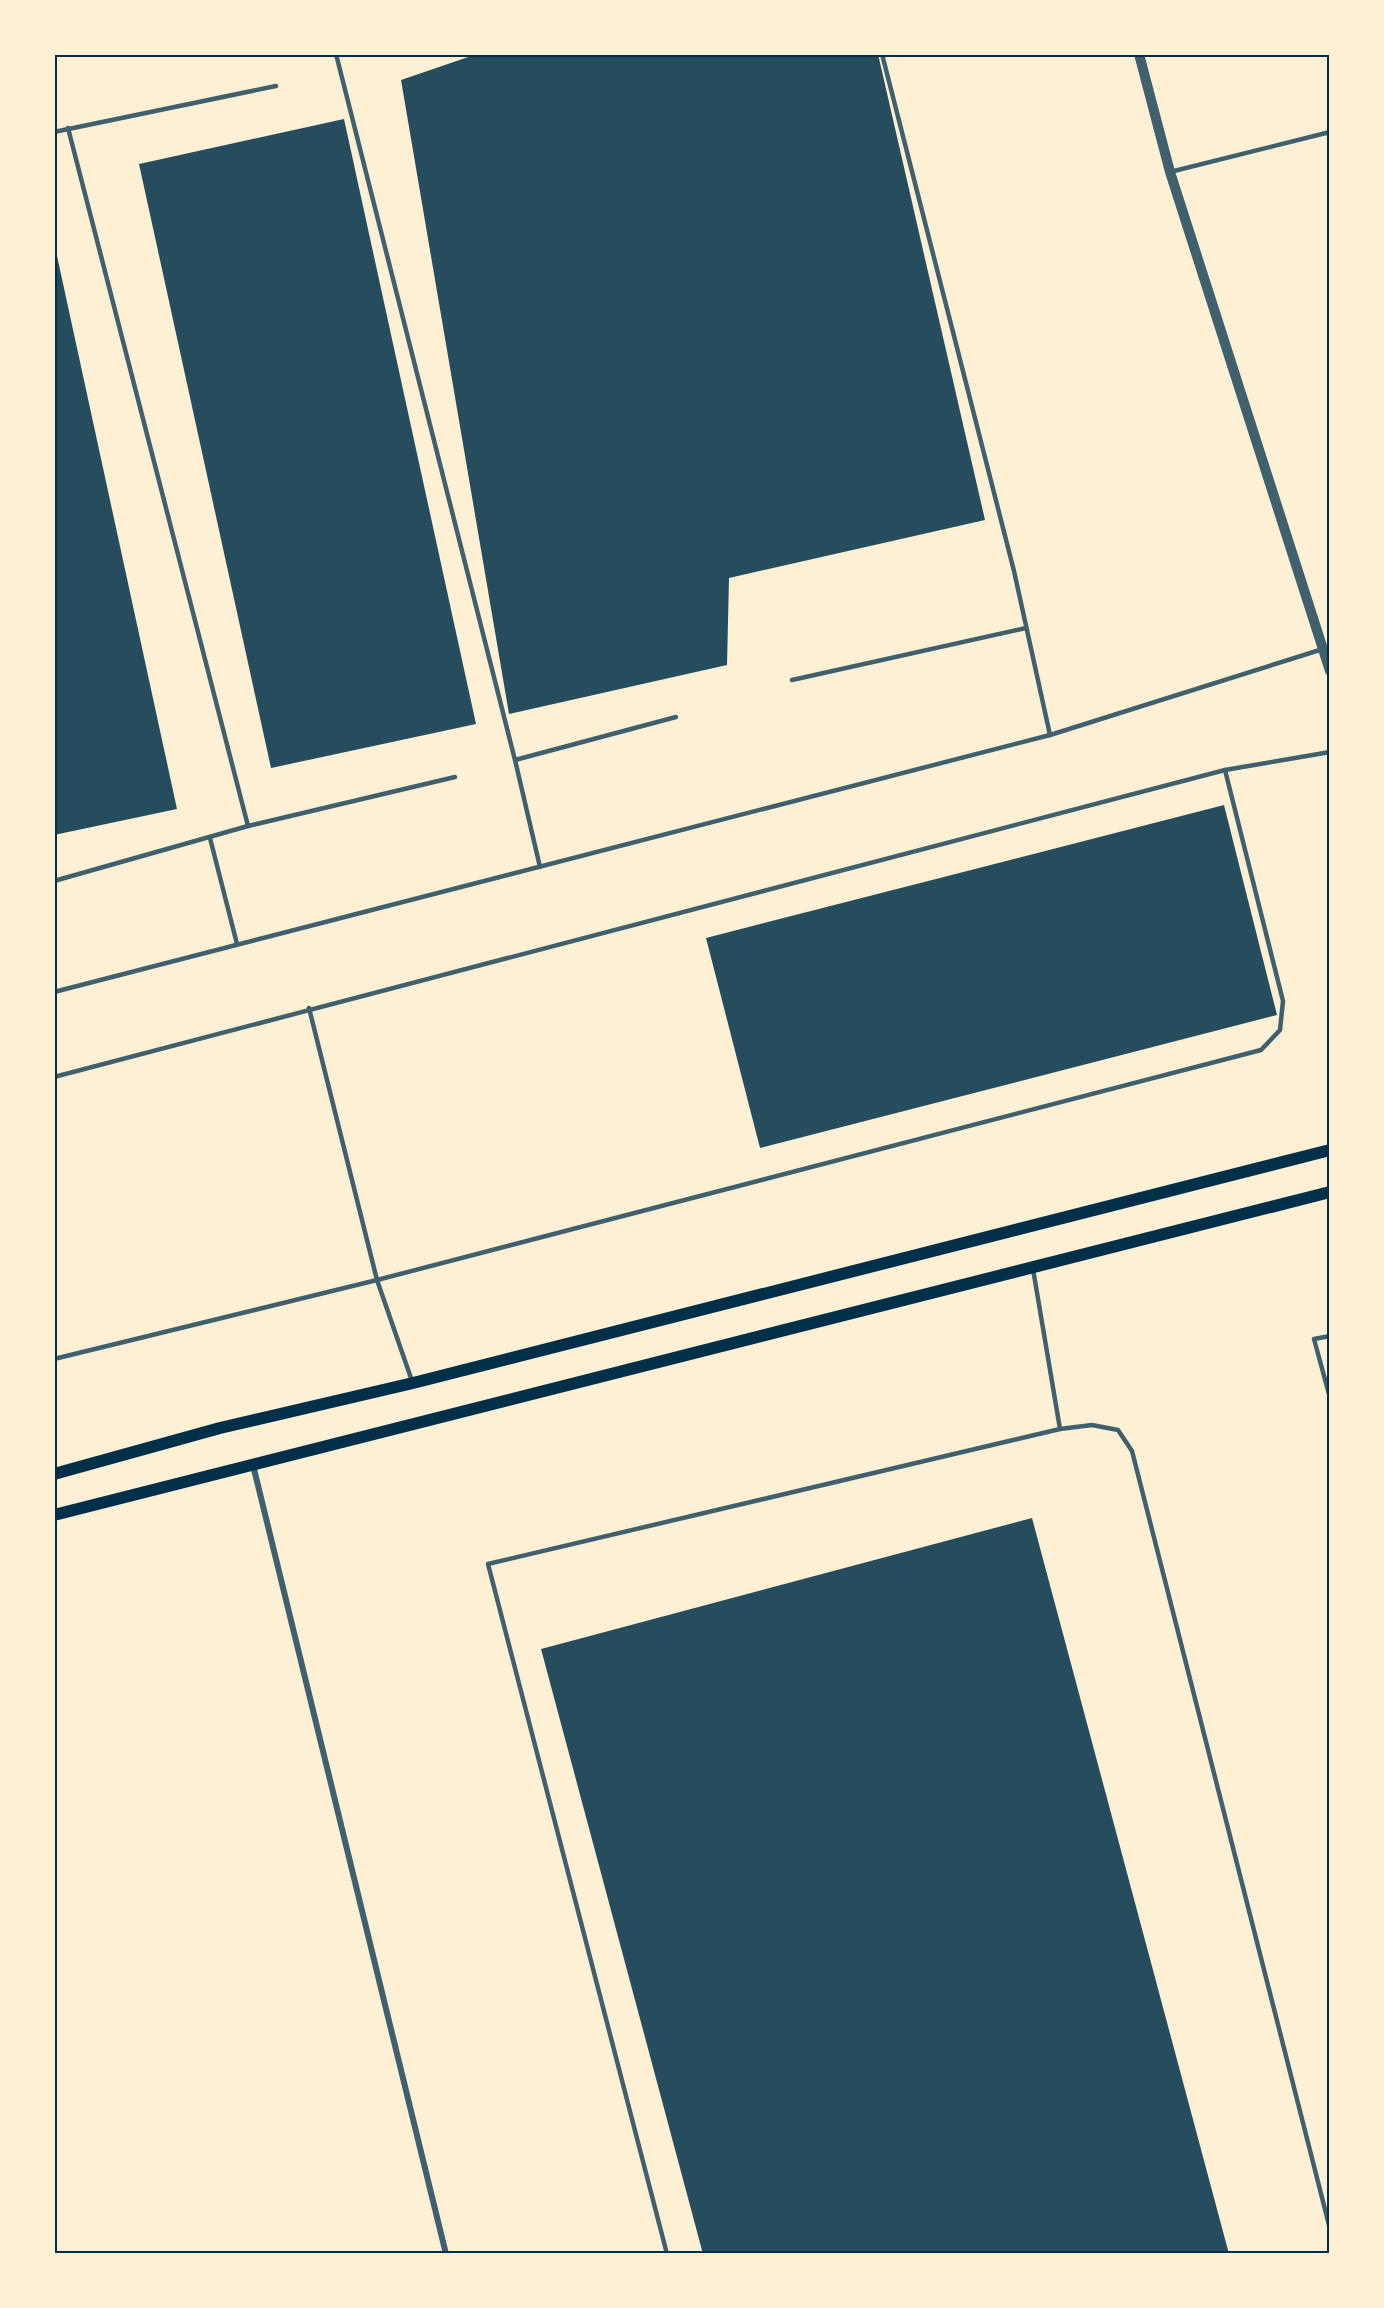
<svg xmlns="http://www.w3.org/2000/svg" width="1384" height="2308" viewBox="0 0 1384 2308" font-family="Lora,serif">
  <rect width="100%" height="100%" fill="#fdf0d5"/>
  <!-- building -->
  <g fill="#264d5e">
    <polygon points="477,54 878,54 985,520 729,578 727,665 509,714 401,80"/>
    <polygon points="344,119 476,724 271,768 139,164"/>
    <polygon points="54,242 177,809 54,835"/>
    <polygon points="1224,805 1277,1015 760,1148 706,938"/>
    <polygon points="1032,1518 1229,2254 703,2254 541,1649"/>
  </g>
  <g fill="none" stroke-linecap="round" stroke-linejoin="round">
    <!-- service -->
    <g stroke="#3f606c" stroke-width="4.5">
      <polyline points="336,54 515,760 540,867"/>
      <polyline points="882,54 1014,571 1050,735"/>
      <polyline points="68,128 248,826 455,777"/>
      <polyline points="54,132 276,86"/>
      <polyline points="1170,172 1330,132"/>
      <polyline points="792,680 1026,628"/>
      <polyline points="515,760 676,717"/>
      <polyline points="210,838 237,944"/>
      <polyline points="54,881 248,826"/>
      <polyline points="54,992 1050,735 1323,649"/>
      <polyline points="309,1008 377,1280 412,1381"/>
      <polyline points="54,1077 1225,770 1330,752"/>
      <polyline points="1033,1269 1060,1429"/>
      <polyline points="1330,1336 1314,1339 1330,1398"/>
      <polyline points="54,1359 377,1280 1261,1050 1280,1030 1283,1001 1225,770"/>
      <polyline points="667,2254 488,1564 1060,1429 1092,1425 1118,1430 1132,1451 1330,2229"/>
    </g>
    <!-- minor -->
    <polyline stroke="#3f606c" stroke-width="6" points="253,1465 446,2254"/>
    <!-- tertiary -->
    <polyline stroke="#3f606c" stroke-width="10" points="1139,54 1170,172 1330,671"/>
    <!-- secondary -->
    <g stroke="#003049" stroke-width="12">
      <polyline points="54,1474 220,1428 413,1383 1330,1150"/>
      <polyline points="54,1515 1330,1192"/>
    </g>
  </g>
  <!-- border -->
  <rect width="1384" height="2308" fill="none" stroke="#fdf0d5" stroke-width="111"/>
  <rect x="56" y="56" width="1272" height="2196" fill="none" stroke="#003049" stroke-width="2"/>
</svg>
